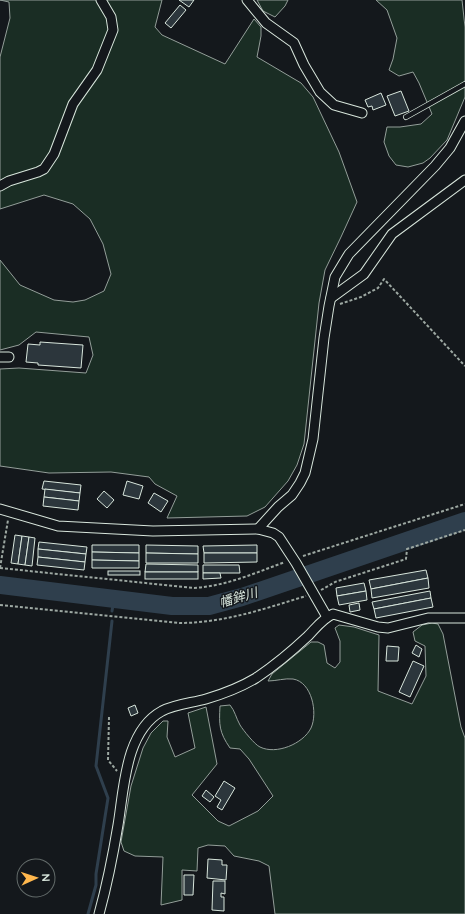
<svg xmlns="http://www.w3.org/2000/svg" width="465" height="914" viewBox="0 0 465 914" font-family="Quicksand,'Noto Sans JP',sans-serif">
  <rect width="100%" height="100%" fill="#14181c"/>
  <!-- green -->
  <g fill="#1a2d24" stroke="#939e99">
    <polygon points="0,0 162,0 155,27 162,35 225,64 254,19 261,27 261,36 257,57 301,83 313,97 339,152 357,202 341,237 325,270 319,303 304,444 297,465 288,481 265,507 247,516 167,518 177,496 155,484 149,477 111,472 49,473 0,466 0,369 19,368 86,373 93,355 89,337 36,332 19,345 0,350 0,260 20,285 54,300 73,302 85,300 104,291 111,274 103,244 90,219 73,204 44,195 0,209 0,57 10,18 9,2"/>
    <polygon points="257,0 288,0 285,6 275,17 263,11"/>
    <polygon points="376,0 462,0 465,27 465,97 447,140 430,158 423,163 408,167 396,165 389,156 384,142 387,127 400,127 421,124 432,114 419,83 413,72 399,76 389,70 393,59 397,38 387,10"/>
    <path d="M432 623 438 624 443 634 461 727 465 738V914H275L269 866 259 861 234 856 225 846 208 845 198 848 197 871 182 870V900L161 905 163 857 135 856 124 851 121 842 131 786 143 748 151 733 163 721H168L167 737 175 757 195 748 188 713 206 707 217 764 192 795 218 821 229 826 258 811 273 796 249 759 240 749 230 748C219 732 219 725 220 706L230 705C235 711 236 718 240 725 243 730 255 745 260 747 276 755 303 744 311 728 318 713 312 682 293 679 285 678 276 681 268 681L272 674 311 642H318L324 645 327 663 335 668 340 662V641L335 628 339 625 354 627 379 635 378 691 412 704 426 676 425 646 415 641 413 632 422 625Z"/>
  </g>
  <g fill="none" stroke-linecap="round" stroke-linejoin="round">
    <!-- stream -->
    <g stroke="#2f3f4d" stroke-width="3">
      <polyline points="112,611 114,599"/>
      <polyline points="88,914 96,885 96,874 108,798 96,766 112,621"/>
    </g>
    <!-- river -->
    <polyline stroke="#2f3f4d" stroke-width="18" points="0,585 172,606 209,606 242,597 465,521"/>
  </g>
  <!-- building -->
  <g fill="#2c363c" stroke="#d8e6dc">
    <polygon points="179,0 194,0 189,7"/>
    <polygon points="180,5 186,10 171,28 165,23"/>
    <polygon points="401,91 409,111 395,116 387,96"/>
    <polygon points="381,93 386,105 373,110 372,106 368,107 365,100"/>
    <polygon points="40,342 83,345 81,368 38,365 38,363 26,362 28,344 40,345"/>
    <polygon points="44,481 81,485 80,493 42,489"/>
    <polygon points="127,481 143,486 139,499 123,495"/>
    <polygon points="45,489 80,493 79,501 44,497"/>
    <polygon points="104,491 114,500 107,508 97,499"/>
    <polygon points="154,493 168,501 161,512 148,503"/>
    <polygon points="44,497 79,501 78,510 43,506"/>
    <polygon points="15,535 22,536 18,564 11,563"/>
    <polygon points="22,536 29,537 25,565 18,564"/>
    <polygon points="29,537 35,538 32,566 25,565"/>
    <polygon points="39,542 87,547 86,554 38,549"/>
    <polygon points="92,545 139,545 139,553 92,552"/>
    <polygon points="146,545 198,546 198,554 146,553"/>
    <polygon points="257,545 257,553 204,553 203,546"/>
    <polygon points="38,549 86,554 85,562 38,557"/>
    <polygon points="92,552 139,553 139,561 92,560"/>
    <polygon points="146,553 198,554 198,563 146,563"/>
    <polygon points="204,553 257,553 257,562 204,563"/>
    <polygon points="38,557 85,562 84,570 37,565"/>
    <polygon points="92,560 139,561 139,568 92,568"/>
    <polygon points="146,564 198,565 198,572 145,572"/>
    <polygon points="203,565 239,565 240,573 203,573"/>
    <polygon points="426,570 428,578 371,589 369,580"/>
    <rect x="108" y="571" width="32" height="4"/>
    <rect x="145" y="572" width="53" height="7"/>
    <polygon points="203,573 220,573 221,578 203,579"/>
    <polygon points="428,578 429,588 372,598 371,589"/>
    <polygon points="364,583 366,591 337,596 336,588"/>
    <polygon points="366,591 367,600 339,605 337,596"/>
    <polygon points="430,591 431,598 374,609 372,602"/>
    <polygon points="431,598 433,607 376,618 374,609"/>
    <polygon points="359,603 360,610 350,612 349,605"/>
    <polygon points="416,645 422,649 419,657 412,653"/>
    <polygon points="387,646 399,647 398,661 386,661"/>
    <polygon points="413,661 424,666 410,697 399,692"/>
    <polygon points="135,705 138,713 131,716 128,708"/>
    <polygon points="224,781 235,788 222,810 217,807 221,800 215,796"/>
    <polygon points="206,790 214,797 210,802 202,796"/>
    <polygon points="208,859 222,860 222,865 227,865 226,880 207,878"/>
    <polygon points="184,875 194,875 193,895 184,895"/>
    <polygon points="213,881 225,881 225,894 221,893 221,897 224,897 224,911 212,910"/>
  </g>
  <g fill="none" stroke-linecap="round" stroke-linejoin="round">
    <!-- lane casing -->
    <g stroke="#d8e6dc" stroke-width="6">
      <polyline id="lane" points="406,117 465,84"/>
    </g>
    <!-- street casing -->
    <g stroke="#d8e6dc" stroke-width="11">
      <g id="street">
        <polyline points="247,0 266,23 294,43 304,65 320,92 334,105 362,113"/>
        <polyline points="0,186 9,181 38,172 44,169 54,154 73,104 97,70 113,30 111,17 101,0"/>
        <polyline points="331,298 364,274 392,234 465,180"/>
        <polyline points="0,357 9,357"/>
        <polyline points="0,509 58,526 153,531 258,529 273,533 279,537 296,563 327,617"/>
        <polyline points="258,529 278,507 292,495 300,483 305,473 313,439 324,338 329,306 335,277 349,254 435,166 450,148 465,121"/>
        <path d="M99 914C107 885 113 855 118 825 124 789 125 731 162 711 176 704 192 703 206 699 223 694 241 687 256 678 274 666 292 651 308 636 316 628 322 619 333 614L378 627 388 628 428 618H465"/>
      </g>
    </g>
    <!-- path -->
    <g stroke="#9da8a2" stroke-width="2" stroke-dasharray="3 2" stroke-linecap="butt">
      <polyline points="340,304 361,297 378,288 384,279 465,366"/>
      <polyline points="303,556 465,504"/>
      <path d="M0 568 194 588C226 586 255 573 285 562"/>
      <polyline points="0,568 8,520"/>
      <polyline points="321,590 335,582 406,559 407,549 465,530"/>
      <path d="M0 605 180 623C223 623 264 609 306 596"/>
      <polyline points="109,717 108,760 117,771"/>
    </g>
    <!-- lane -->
    <use href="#lane" stroke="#14181c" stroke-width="4.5"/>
    <!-- street -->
    <use href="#street" stroke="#14181c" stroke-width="9"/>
  </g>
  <g text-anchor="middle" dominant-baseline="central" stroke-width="3" stroke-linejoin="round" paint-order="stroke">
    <!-- water labels -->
    <g font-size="13" font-style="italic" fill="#d8e6dc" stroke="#14181c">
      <text transform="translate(238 597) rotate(-16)">幡鉾川</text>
    </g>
  </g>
  <!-- north arrow -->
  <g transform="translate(36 878) rotate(87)"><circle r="19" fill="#14181c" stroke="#626a69"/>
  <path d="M0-3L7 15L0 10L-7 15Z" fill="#ffb74d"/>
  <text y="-6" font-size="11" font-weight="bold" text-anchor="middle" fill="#d8e6dc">N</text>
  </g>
</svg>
